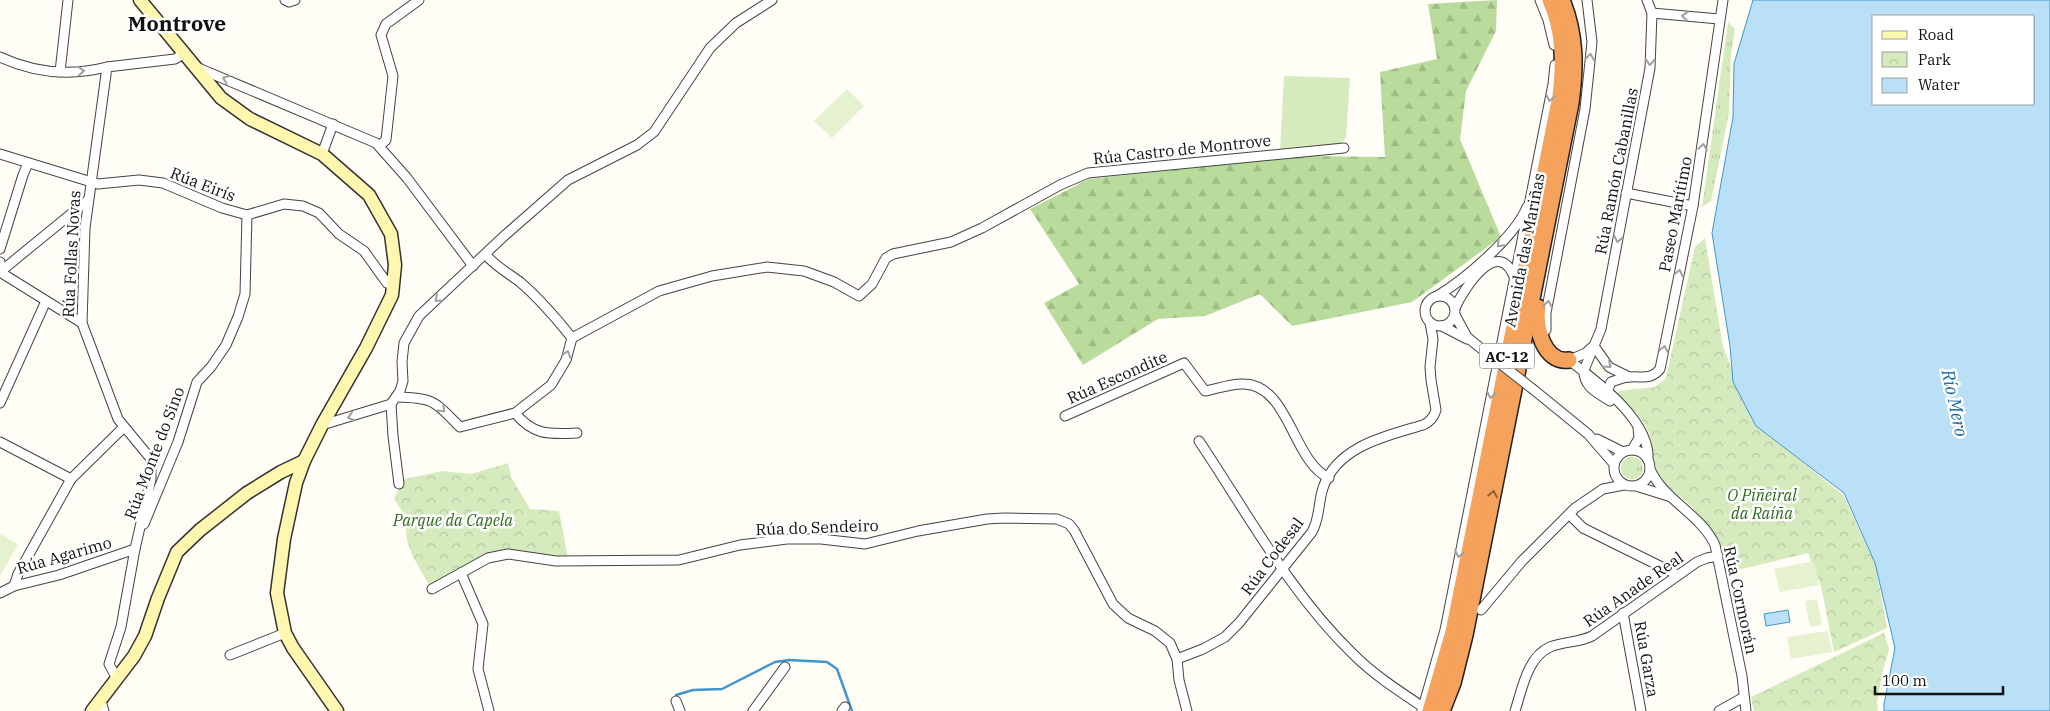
<svg xmlns="http://www.w3.org/2000/svg" width="2050" height="711" viewBox="0 0 2050 711" font-family="'IBM Plex Serif',serif">
  <defs>
    <pattern id="grass-tufts" width="24" height="20" patternUnits="userSpaceOnUse" patternTransform="scale(1.25)"><rect width="24" height="20" fill="#d5ebbd"/><path d="M3 7l-1-3M5 7V3M7 7l1-3M15 17l-1-3M17 17v-4M19 17l1-3" fill="none" stroke="#b6c8a1"/></pattern>
    <pattern id="forest-firs" width="22" height="20" patternUnits="userSpaceOnUse" patternTransform="scale(1.25)"><rect width="22" height="20" fill="#b9dc9c"/><path d="M5 1l3.5 6h-7zM16 11l3.5 6h-7z" fill="#9ebc85"/></pattern>
    <pattern id="park-crowns" width="20" height="18" patternUnits="userSpaceOnUse" patternTransform="scale(1.25)"><rect width="20" height="18" fill="#d5ebbd"/><path d="M2 6a3 3 0 1 1 6 0M12 15a3 3 0 1 1 6 0" fill="none" stroke="#b6c8a1"/></pattern>
  </defs>
  <rect width="100%" height="100%" fill="#fffdf5"/>
  <!-- grass -->
  <g fill="url(#grass-tufts)">
    <polygon points="1728,22 1735,29 1731,55 1729,113 1711,201 1702,207"/>
    <circle cx="1632" cy="468" r="11"/>
  </g>
  <!-- forest -->
  <polygon fill="url(#forest-firs)" points="1497,0 1496,31 1466,91 1460,139 1501,237 1412,302 1292,326 1260,294 1205,316 1158,319 1083,365 1044,303 1079,284 1030,209 1089,179 1306,156 1385,157 1380,72 1437,59 1428,4"/>
  <!-- park -->
  <g fill="url(#park-crowns)">
    <path d="M1705 238 1723 347 1744 400 1764 431 1843 495 1875 563 1887 628 1834 652 1821 586 1808 553 1725 573C1719 546 1710 523 1688 503 1678 495 1668 488 1661 477 1653 465 1654 453 1651 440 1646 420 1632 407 1617 395L1619 391 1655 387 1666 378 1695 247Z"/>
    <polygon points="508,463 511,477 530,509 559,511 568,558 539,556 515,551 494,552 429,585 412,555 407,540 404,514 394,499 404,479 443,471 471,474"/>
    <polygon points="1884,633 1889,650 1883,670 1877,703 1878,711 1754,711 1751,697"/>
  </g>
  <!-- garden -->
  <polygon fill="#d5ebbd" points="1284,76 1350,78 1346,138 1338,147 1280,151"/>
  <!-- pitch -->
  <g fill="#e6f2cf">
    <polygon points="847,89 864,106 832,138 814,121"/>
    <polygon points="0,534 18,544 0,576"/>
    <polygon points="1814,561 1819,585 1780,592 1774,569"/>
    <polygon points="1817,599 1822,625 1810,627 1805,601"/>
    <polygon points="1828,631 1832,652 1791,659 1787,637"/>
  </g>
  <!-- water -->
  <g fill="#b9e0f7" stroke="#3f96cf" fill-rule="evenodd">
    <path d="M1753 0H2050V711H1884V704L1895 648 1875 563 1844 493 1756 426 1733 382 1730 346 1712 233 1733 117 1734 64ZM2034 16V104H1874V16Z"/>
    <polygon points="1788,610 1790,622 1766,626 1764,614"/>
  </g>
  <g fill="none" stroke-linecap="round" stroke-linejoin="round">
    <!-- stream -->
    <polyline stroke="#3f96cf" stroke-width="2.5" points="676,695 693,690 722,689 775,662 789,660 827,662 837,669 852,711"/>
    <!-- street casing -->
    <g stroke="#444" stroke-width="11">
      <g id="street">
        <polyline points="285,0 289,2 295,0"/>
        <polyline points="1540,0 1548,20 1554,45"/>
        <polyline points="1652,13 1719,19"/>
        <path d="M0 57C34 73 71 76 107 67"/>
        <polyline points="196,67 376,143 407,178 473,266"/>
        <polyline points="60,72 68,0"/>
        <polyline points="379,146 386,140 393,76 381,35 386,24 419,0"/>
        <polyline points="0,154 98,184 139,180 163,183 222,208 247,215 284,204 303,206 319,213 339,234 364,251 387,283 393,285"/>
        <polyline points="322,154 333,124"/>
        <polyline points="1626,193 1693,206"/>
        <polyline points="0,249 23,175 28,163"/>
        <polyline points="0,262 0,272 82,323"/>
        <polyline points="0,272 88,200"/>
        <circle cx="1440" cy="311" r="15"/>
        <path d="M1437 296C1464 280 1515 237 1527 207"/>
        <path d="M1455 308C1464 288 1499 234 1515 279"/>
        <polyline points="1455,315 1467,337 1489,355"/>
        <polyline points="1442,326 1467,339"/>
        <polyline points="1546,330 1546,313 1585,109 1592,42 1587,0"/>
        <polyline points="572,338 659,291 712,276 767,267 804,271 834,282 859,296 872,284 886,258 893,254 951,242 982,228 1060,185 1088,173 1344,148"/>
        <polyline points="1594,346 1609,367 1629,377"/>
        <path d="M1566 358C1595 380 1651 420 1648 460"/>
        <polyline points="1569,360 1586,353 1591,348"/>
        <polyline points="1534,390 1588,434 1614,464"/>
        <path d="M1607 392 1611 382C1617 380 1624 377 1630 377 1643 376 1651 380 1660 369L1693 206 1723 0"/>
        <path d="M397 397C435 398 434 401 460 427L515 413 551 385 566 360 572 338C556 318 540 299 520 282 508 273 495 266 486 255"/>
        <path d="M1610 401C1598 393 1583 387 1584 370L1601 329 1650 68 1652 13 1647 0"/>
        <polyline points="0,403 46,301"/>
        <polyline points="391,404 393,436 399,484"/>
        <path d="M515 413C534 436 549 434 577 433"/>
        <path d="M1065 416 1184 363 1205 391C1217 389 1232 383 1244 384 1289 385 1293 462 1329 478"/>
        <polyline points="322,425 391,404 400,391 403,381 402,362 404,343 419,316 503,237 568,180 637,145 654,132 710,48 736,23 772,0"/>
        <polyline points="124,427 71,479 18,574 14,586 59,575 135,549"/>
        <polyline points="1597,439 1623,452"/>
        <path d="M1199 441C1248 514 1290 593 1353 654 1374 675 1399 691 1423 707"/>
        <polyline points="0,442 71,479"/>
        <circle cx="1632" cy="468" r="18"/>
        <polyline points="1632,450 1639,438 1638,427"/>
        <path d="M1650 469C1664 501 1700 513 1715 545L1742 676 1746 711"/>
        <polyline points="1636,486 1668,496"/>
        <polyline points="1569,514 1583,528 1678,575"/>
        <polyline points="144,524 178,442 197,382 211,367 226,345 238,317 245,294 247,215"/>
        <polyline points="461,573 483,624 478,669 489,711"/>
        <polyline points="432,589 488,558 508,554 556,561 679,560 740,545 787,539 821,539 865,544 918,531 987,519 1004,518 1057,519 1069,524 1074,530 1113,604 1128,618 1155,631 1170,643 1177,659 1179,680 1187,711"/>
        <polyline points="0,593 14,586"/>
        <polyline points="1481,610 1522,561 1575,508 1603,489 1624,485"/>
        <polyline points="1623,613 1641,711"/>
        <polyline points="230,655 285,633"/>
        <path d="M1177 659 1203 649 1225 637 1239 623 1312 532C1320 518 1318 503 1323 488 1337 446 1386 436 1423 425 1430 422 1434 417 1436 410L1431 380 1430 367 1433 339 1430 323"/>
        <polyline points="116,677 109,664 121,627 135,549 151,479 151,459 118,419 82,323 85,228 107,67 175,59 183,54"/>
        <polyline points="101,701 104,711"/>
        <polyline points="676,701 680,711"/>
        <polyline points="753,711 785,667"/>
        <polyline points="842,711 845,707"/>
        <polyline points="1422,711 1445,630 1553,84 1555,65"/>
        <path d="M1515 711C1522 690 1527 657 1550 647 1564 641 1578 643 1592 636L1697 562 1707 558 1718 556"/>
        <polyline points="1719,711 1744,697"/>
      </g>
    </g>
    <!-- secondary casing -->
    <g stroke="#333" stroke-width="15">
      <g id="secondary">
        <polyline points="140,0 221,98 250,119 322,154 369,195 391,234 395,265 392,295 366,348 322,425 304,461 296,483 284,539 277,593 285,633 293,648 337,711"/>
        <polyline points="92,711 134,656 145,636 158,598 177,552 200,530 247,493 281,472 304,461"/>
      </g>
    </g>
    <!-- highway casing -->
    <g stroke="#222" stroke-width="18">
      <g id="highway">
        <path d="M1538 307C1534 326 1544 364 1569 360"/>
        <path d="M1430 711 1453 632 1560 96C1564 63 1564 32 1550 0"/>
        <path d="M1442 711 1453 683 1465 635 1571 103C1576 67 1576 34 1562 0"/>
      </g>
    </g>
    <!-- street -->
    <use href="#street" stroke="#fff" stroke-width="9"/>
    <!-- secondary -->
    <use href="#secondary" stroke="#fff6b0" stroke-width="12"/>
    <!-- highway -->
    <use href="#highway" stroke="#f5a25d" stroke-width="15"/>
    <!-- street-bridge casing -->
    <g stroke="#444" stroke-width="11" stroke-linecap="butt">
      <polyline id="street-bridge" points="1489,355 1534,390"/>
    </g>
    <!-- street-bridge -->
    <use href="#street-bridge" stroke="#fff" stroke-width="9"/>
  </g>
  <!-- one-way arrows -->
  <defs><path id="oneway-chevron" d="M-2-3.5L2.5 0L-2 3.5" fill="none" stroke-width="1.6" stroke-linecap="round" stroke-linejoin="round" transform="scale(1.25)"/></defs>
  <g stroke="#a0a0a0">
    <use href="#oneway-chevron" transform="translate(1685 16) rotate(-175)"/>
    <use href="#oneway-chevron" transform="translate(1590 57) rotate(-84)"/>
    <use href="#oneway-chevron" transform="translate(1650 62) rotate(93)"/>
    <use href="#oneway-chevron" transform="translate(81 71) rotate(-3)"/>
    <use href="#oneway-chevron" transform="translate(226 79) rotate(-158)"/>
    <use href="#oneway-chevron" transform="translate(1550 98) rotate(102)"/>
    <use href="#oneway-chevron" transform="translate(1703 147) rotate(-81)"/>
    <use href="#oneway-chevron" transform="translate(1618 239) rotate(101)"/>
    <use href="#oneway-chevron" transform="translate(1500 244) rotate(135)"/>
    <use href="#oneway-chevron" transform="translate(1679 273) rotate(-78)"/>
    <use href="#oneway-chevron" transform="translate(438 299) rotate(138)"/>
    <use href="#oneway-chevron" transform="translate(1548 304) rotate(-80)"/>
    <use href="#oneway-chevron" transform="translate(1664 349) rotate(-79)"/>
    <use href="#oneway-chevron" transform="translate(567 354) rotate(-73)"/>
    <use href="#oneway-chevron" transform="translate(1608 365) rotate(42)"/>
    <use href="#oneway-chevron" transform="translate(1491 395) rotate(101)"/>
    <use href="#oneway-chevron" transform="translate(442 409) rotate(44)"/>
    <use href="#oneway-chevron" transform="translate(351 417) rotate(163)"/>
    <use href="#oneway-chevron" transform="translate(1459 554) rotate(101)"/>
  </g>
  <use stroke="#8e613b" href="#oneway-chevron" transform="translate(1493 494) rotate(-79)"/>
  <g text-anchor="middle" dominant-baseline="central" stroke-width="5" stroke-linejoin="round" paint-order="stroke">
    <!-- shield labels -->
    <rect fill="#fff" stroke="#585858" stroke-width="1" x="1479.5" y="343.5" width="55" height="25" rx="4"/>
    <g font-size="15" font-weight="bold" fill="#111">
      <text x="1507" y="356">AC-12</text>
    </g>
    <!-- street labels -->
    <g font-size="16" fill="#111" stroke="#fff">
      <text transform="translate(1182 149) rotate(-6)">Rúa Castro de Montrove</text>
      <text transform="translate(1616 171) rotate(-79)">Rúa Ramón Cabanillas</text>
      <text transform="translate(203 184) rotate(21)">Rúa Eirís</text>
      <text transform="translate(1675 214) rotate(-79)">Paseo Marítimo</text>
      <text transform="translate(1524 250) rotate(-79)">Avenida das Mariñas</text>
      <text transform="translate(71 254) rotate(-87)">Rúa Follas Novas</text>
      <text transform="translate(1117 377) rotate(-24)">Rúa Escondite</text>
      <text transform="translate(154 453) rotate(-69)">Rúa Monte do Sino</text>
      <text transform="translate(817 527) rotate(-2)">Rúa do Sendeiro</text>
      <text transform="translate(64 555) rotate(-16)">Rúa Agarimo</text>
      <text transform="translate(1272 556) rotate(-53)">Rúa Codesal</text>
      <text transform="translate(1633 589) rotate(-35)">Rúa Anade Real</text>
      <text transform="translate(1741 600) rotate(78)">Rúa Cormorán</text>
      <text transform="translate(1647 659) rotate(80)">Rúa Garza</text>
    </g>
    <!-- park labels -->
    <g font-size="16" font-style="italic" fill="#2f6b1f" stroke="#fff">
      <text x="1762" y="495">O Piñeiral<tspan x="1762" dy="18">da Raíña</tspan></text>
      <text x="453" y="520">Parque da Capela</text>
    </g>
    <!-- water labels -->
    <g font-size="18" font-style="italic" fill="#1768a6" stroke="#fff">
      <text transform="translate(1955 403) rotate(78)">Río Mero</text>
    </g>
    <!-- district labels -->
    <g font-size="21" font-weight="bold" fill="#111" stroke="#fff">
      <text x="177" y="23">Montrove</text>
    </g>
  </g>
  <!-- legend -->
  <rect x="1872" y="15" width="162" height="90" fill="#ffffff" stroke="#a0a0a0"/>
  <rect x="1882" y="31" width="25" height="8" fill="#fff6b0" stroke="#a0a0a0"/>
  <text x="1918" y="40" font-size="15" fill="#111111">Road</text>
  <rect x="1882" y="52" width="25" height="15" fill="url(#park-crowns)" stroke="#a0a0a0"/>
  <text x="1918" y="65" font-size="15" fill="#111111">Park</text>
  <rect x="1882" y="78" width="25" height="15" fill="#b9e0f7" stroke="#a0a0a0"/>
  <text x="1918" y="90" font-size="15" fill="#111111">Water</text>
  <!-- scale -->
  <path d="M1875 686v8h128v-8" fill="none" stroke="#111111" stroke-width="2.5"/>
  <text x="1882" y="686" font-size="15" fill="#111111" stroke="#ffffff" stroke-width="4" paint-order="stroke">100 m</text>
</svg>
